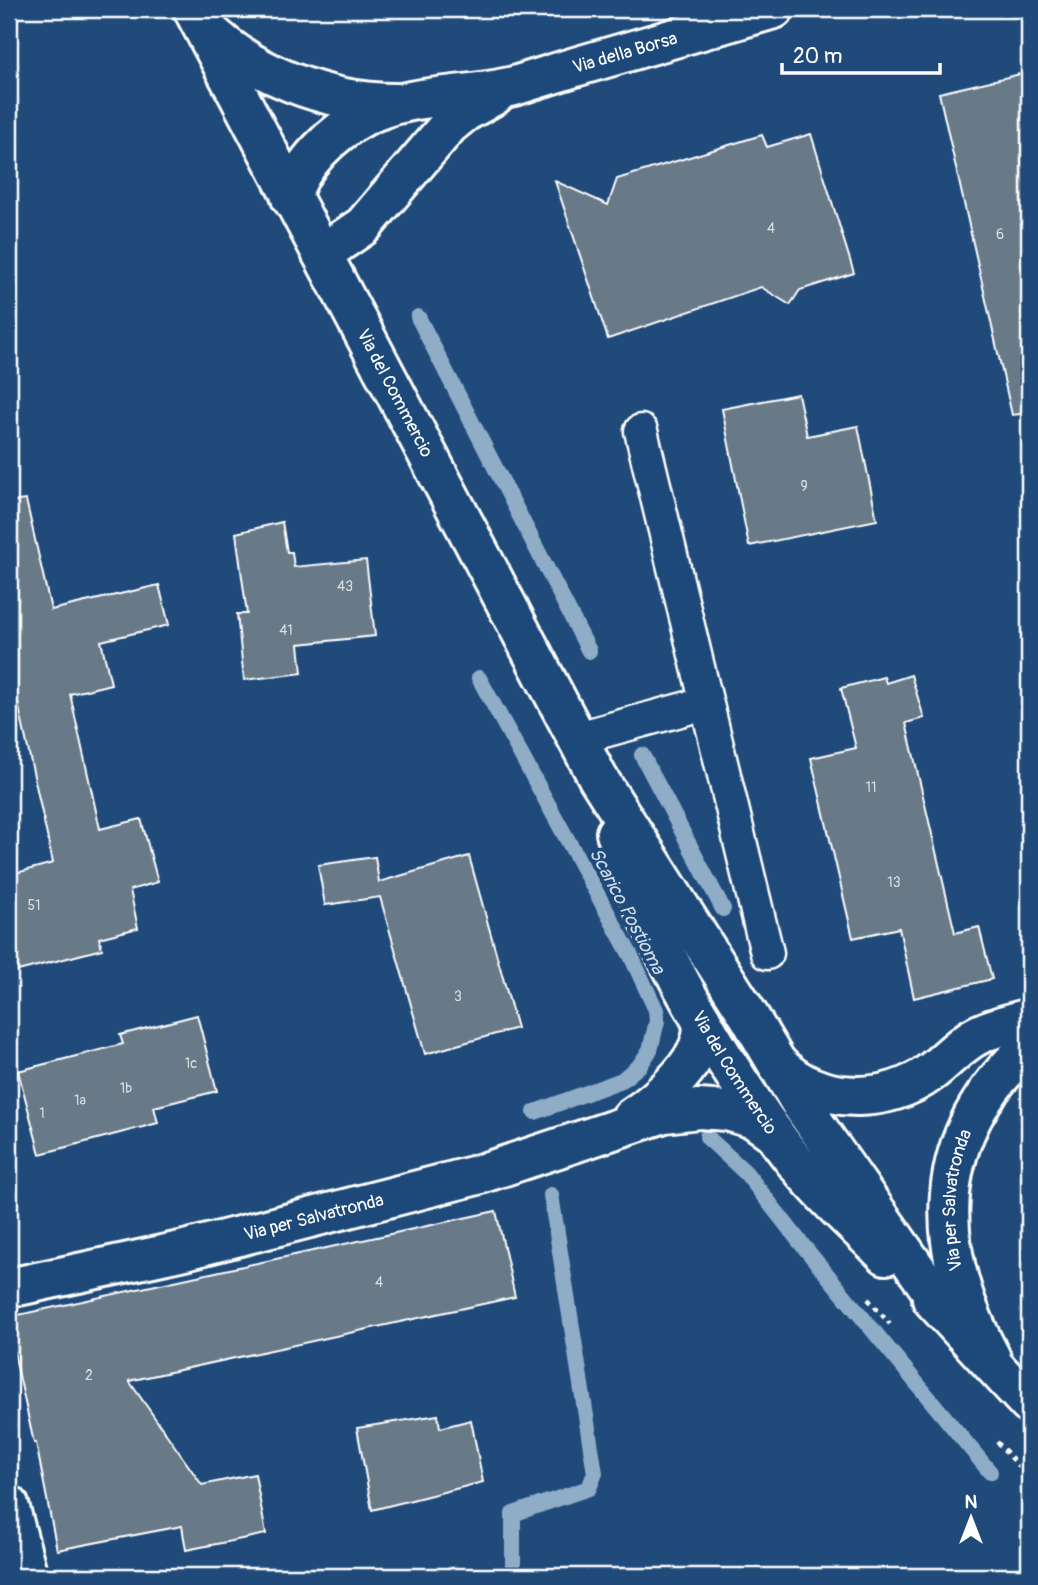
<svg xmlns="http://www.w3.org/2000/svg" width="1038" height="1585" viewBox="0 0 1038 1585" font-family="Pangolin,sans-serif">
  <rect width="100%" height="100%" fill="#1f4a7a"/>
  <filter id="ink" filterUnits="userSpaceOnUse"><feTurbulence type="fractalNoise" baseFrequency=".0143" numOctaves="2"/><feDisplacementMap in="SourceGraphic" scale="14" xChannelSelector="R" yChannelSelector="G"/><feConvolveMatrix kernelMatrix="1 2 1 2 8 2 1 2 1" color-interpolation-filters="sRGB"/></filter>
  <g filter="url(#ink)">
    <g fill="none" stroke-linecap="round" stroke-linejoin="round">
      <!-- stream -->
      <g stroke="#8fadc7" stroke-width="16">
        <polyline points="418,317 589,651"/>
        <polyline points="479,678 631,956 656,1010 657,1021 650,1050 640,1065 622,1080 535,1112"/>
        <polyline points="642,755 723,909"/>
        <polyline points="707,1137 746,1173 800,1242 990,1472"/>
        <polyline points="513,1576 513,1514 589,1488 595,1473 551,1195"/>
      </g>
    </g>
    <!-- building -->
    <g fill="#677987" stroke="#fff" stroke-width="2">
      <polygon points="1029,72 1029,413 1012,415 939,93"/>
      <polygon points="811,134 854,273 800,290 790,305 761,287 608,339 555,181 608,205 617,179 762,135 767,147"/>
      <polygon points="798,394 807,436 858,426 877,520 749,546 722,409"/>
      <polygon points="26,500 51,610 159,585 169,625 101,641 111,684 70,694 100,829 141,819 158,882 130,890 138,928 99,938 102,949 18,971 9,935 9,875 53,863 9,662 9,502"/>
      <polygon points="282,522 287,552 292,552 294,567 366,560 375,636 299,644 302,673 244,680 237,614 247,614 236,533"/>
      <polygon points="911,675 924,718 906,723 955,933 979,927 992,979 914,998 899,928 853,938 811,758 856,748 841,688 884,677 886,683"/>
      <polygon points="469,856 517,1028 425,1054 380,897 325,905 318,865 375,857 379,882"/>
      <polygon points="197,1015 217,1091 154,1107 158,1123 40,1154 18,1071 123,1044 120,1035"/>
      <polygon points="496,1211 515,1297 129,1381 202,1485 255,1474 266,1534 186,1550 182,1526 57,1550 36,1443 34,1443 9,1330 9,1317"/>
      <polygon points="438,1415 440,1428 471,1420 483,1482 372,1510 357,1428"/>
    </g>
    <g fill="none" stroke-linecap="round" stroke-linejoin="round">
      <!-- lane casing -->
      <g stroke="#fff" stroke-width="37">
        <g id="lane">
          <polyline points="641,431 767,953"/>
          <polyline points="578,738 706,703"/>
        </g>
      </g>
      <!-- street casing -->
      <g stroke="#fff" stroke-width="44">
        <g id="street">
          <path d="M201 23C249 74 327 103 396 103"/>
          <path id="s1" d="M291 198C299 164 334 132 364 116 410 93 465 98 514 86 534 80 555 73 575 67 641 48 708 28 774 9"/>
          <polyline points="322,254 363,226 449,125 465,112 495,95"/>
          <path d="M778 1064C817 1104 886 1106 931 1072 947 1060 960 1044 978 1035 993 1027 1013 1023 1029 1018"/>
          <path d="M631 1118C657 1101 713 1054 701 1019"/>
          <path id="s2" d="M9 1288 185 1250 477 1175 664 1113 699 1109 727 1111 754 1119 774 1133"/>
          <path id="s3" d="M991 1358C931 1246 929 1136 1029 1047"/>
          <polyline points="9,1505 28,1576"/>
        </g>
      </g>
      <!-- secondary casing -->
      <g stroke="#fff" stroke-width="44">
        <g id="secondary">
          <path id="s4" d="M193 9 598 778 749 1016 801 1104 949 1316"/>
          <path id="s5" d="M616 833C642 915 682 990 727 1063 749 1097 771 1132 797 1164 824 1197 856 1226 886 1255"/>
          <polyline points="932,1299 1029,1404"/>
        </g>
      </g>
      <!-- path -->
      <g stroke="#fff" stroke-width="4.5" stroke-dasharray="5 5" stroke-linecap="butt">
        <polyline points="868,1299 890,1324"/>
        <polyline points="997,1442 1029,1477"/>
      </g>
      <!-- lane -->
      <use href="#lane" stroke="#1f4a7a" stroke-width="32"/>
      <!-- street -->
      <use href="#street" stroke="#1f4a7a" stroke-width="38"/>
      <!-- secondary -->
      <use href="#secondary" stroke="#1f4a7a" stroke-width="38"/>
    </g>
  </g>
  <g text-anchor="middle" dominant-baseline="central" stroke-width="7" stroke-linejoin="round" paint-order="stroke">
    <!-- number labels -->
    <g font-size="14" fill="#d9dee1">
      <text x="771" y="228">4</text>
      <text x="1000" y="234">6</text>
      <text x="804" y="486">9</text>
      <text x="345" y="586">43</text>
      <text x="286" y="630">41</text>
      <text x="871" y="787">11</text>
      <text x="894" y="882">13</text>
      <text x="34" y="905">51</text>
      <text x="458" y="996">3</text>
      <text x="191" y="1063">1c</text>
      <text x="126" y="1088">1b</text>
      <text x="80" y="1100">1a</text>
      <text x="42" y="1113">1</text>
      <text x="379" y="1282">4</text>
      <text x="89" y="1375">2</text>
    </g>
    <!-- street labels -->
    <g font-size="18" fill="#fff" stroke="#1f4a7a">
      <text stroke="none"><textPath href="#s1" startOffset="382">Via della Borsa</textPath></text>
      <text stroke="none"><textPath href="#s4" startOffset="434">Via del Commercio</textPath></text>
      <text stroke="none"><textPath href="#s5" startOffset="268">Via del Commercio</textPath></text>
      <text stroke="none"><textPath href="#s3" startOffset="166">Via per Salvatronda</textPath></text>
      <text stroke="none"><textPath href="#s2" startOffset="313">Via per Salvatronda</textPath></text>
    </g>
    <!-- water labels -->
    <g font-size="19" font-style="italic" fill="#d0dde8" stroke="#1f4a7a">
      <text transform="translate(627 911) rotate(62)">Scarico Postioma</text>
    </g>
  </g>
  <!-- margin -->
  <rect width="1038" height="1585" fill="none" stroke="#1f4a7a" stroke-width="35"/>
  <rect x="18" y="18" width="1003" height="1550" fill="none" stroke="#fff" stroke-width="2.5" filter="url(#ink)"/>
  <!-- north arrow -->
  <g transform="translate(971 1518)" stroke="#1f4a7a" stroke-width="5" paint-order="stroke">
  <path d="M0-5L12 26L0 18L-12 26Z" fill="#ffffff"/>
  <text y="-10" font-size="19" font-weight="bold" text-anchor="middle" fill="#ffffff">N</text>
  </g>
  <!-- scale -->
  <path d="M782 63v10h158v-10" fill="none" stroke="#ffffff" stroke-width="3.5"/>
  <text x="793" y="63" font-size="21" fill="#ffffff" stroke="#1f4a7a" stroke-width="5" paint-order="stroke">20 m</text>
</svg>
